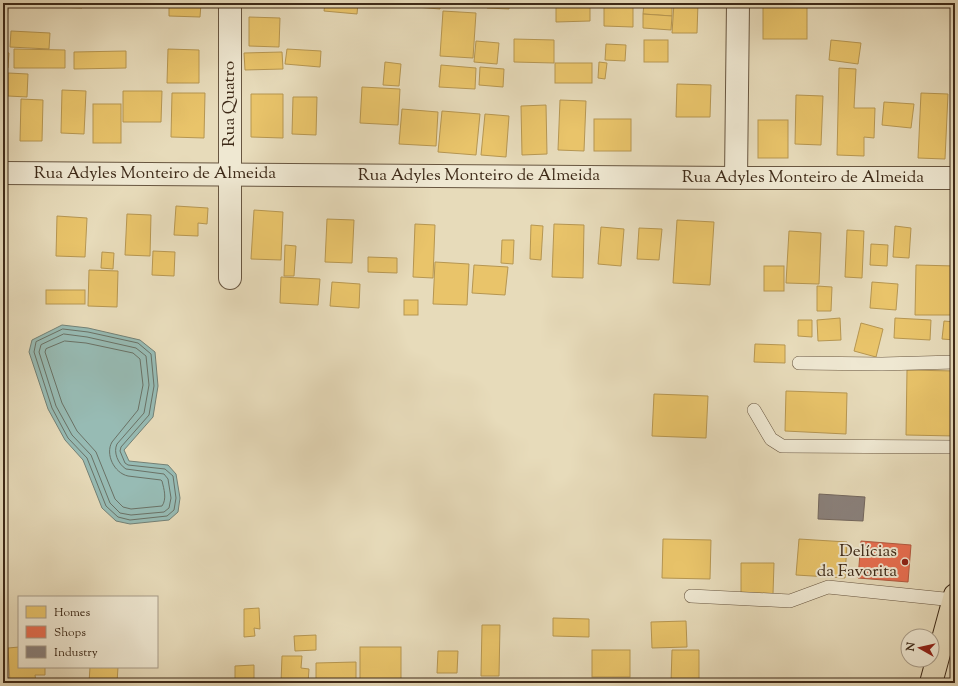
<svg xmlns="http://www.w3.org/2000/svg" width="958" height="686" viewBox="0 0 958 686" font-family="'Sorts Mill Goudy',serif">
  <rect width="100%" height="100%" fill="#e7dbba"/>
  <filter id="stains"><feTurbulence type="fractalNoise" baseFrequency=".005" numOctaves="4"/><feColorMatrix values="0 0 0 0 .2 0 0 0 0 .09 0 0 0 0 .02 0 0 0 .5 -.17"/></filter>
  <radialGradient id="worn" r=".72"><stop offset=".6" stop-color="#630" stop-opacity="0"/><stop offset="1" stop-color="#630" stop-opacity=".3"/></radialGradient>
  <!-- water -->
  <polygon fill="#97bbb4" stroke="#738176" points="62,325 88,328 140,340 155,352 158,386 153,417 124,450 129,461 168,465 176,474 180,498 178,512 169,520 130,524 116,521 102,508 83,460 65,440 48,409 29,352 32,340"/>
  <!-- homes -->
  <g fill="#e9c46a" stroke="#b69651">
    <polygon points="54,3 82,3 82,8 54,7"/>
    <polygon points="169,3 201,3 200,17 169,16"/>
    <polygon points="325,3 358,3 357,14 324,11"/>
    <polygon points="416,3 440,3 440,9 416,7"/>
    <polygon points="487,3 509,3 509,9 487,8"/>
    <polygon points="556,3 590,3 590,21 556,22"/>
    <polygon points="604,3 633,3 633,27 604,26"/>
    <polygon points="644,3 672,3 672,16 643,14"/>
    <polygon points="674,3 698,3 697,33 672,33"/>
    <rect x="763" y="3" width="44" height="36"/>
    <polygon points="3,7 8,8 5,46 3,46"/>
    <polygon points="443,11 476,13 473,58 440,56"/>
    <polygon points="643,14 672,16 671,30 643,28"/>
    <polygon points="249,17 280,18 279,47 249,46"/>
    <polygon points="11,31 50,33 49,49 10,47"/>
    <polygon points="514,39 554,40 554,63 514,62"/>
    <rect x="644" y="40" width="24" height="22"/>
    <polygon points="831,40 861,43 858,64 829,60"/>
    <polygon points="476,41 499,43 497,64 474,62"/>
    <polygon points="606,44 626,45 625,61 605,60"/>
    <polygon points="14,49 65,50 65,68 14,68"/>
    <polygon points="168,49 199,50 199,83 167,83"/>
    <polygon points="287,49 321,51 320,67 285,64"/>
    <polygon points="126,51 126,68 74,69 74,52"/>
    <polygon points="3,52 9,53 8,68 3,68"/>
    <polygon points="282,52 283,69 245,70 244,53"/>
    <polygon points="385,62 401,64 399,86 383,85"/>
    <polygon points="599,62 607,63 605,79 598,78"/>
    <rect x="555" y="63" width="37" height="20"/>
    <polygon points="441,65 476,68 475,89 439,87"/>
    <polygon points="480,67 504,69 503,87 479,85"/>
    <polygon points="839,68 856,69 854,108 875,108 874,138 864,137 864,156 837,155"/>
    <polygon points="8,73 28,74 27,97 8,96"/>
    <polygon points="677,84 711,85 710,117 676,117"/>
    <polygon points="362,87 400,89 398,125 360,123"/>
    <polygon points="62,90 86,91 84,134 61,133"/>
    <polygon points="123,91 162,91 161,122 123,122"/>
    <polygon points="172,93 205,93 204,138 171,137"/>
    <polygon points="921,93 948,94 945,159 918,158"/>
    <polygon points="251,94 283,94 283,138 251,137"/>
    <polygon points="796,95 823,96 821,145 795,144"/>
    <polygon points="293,97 317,97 316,135 292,134"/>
    <polygon points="21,99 43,100 42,141 20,141"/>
    <polygon points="560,100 586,101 584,151 558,150"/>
    <polygon points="884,102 914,104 911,128 882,125"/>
    <rect x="93" y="104" width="28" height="39"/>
    <polygon points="546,105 547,154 522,155 521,106"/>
    <polygon points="402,109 438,112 436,146 399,144"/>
    <polygon points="442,111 480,114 476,155 438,152"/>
    <polygon points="485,114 509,116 506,157 481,155"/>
    <rect x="594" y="119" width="37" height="32"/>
    <rect x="758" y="120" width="30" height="38"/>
    <polygon points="176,206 208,208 207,224 198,223 198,236 174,235"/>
    <polygon points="254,210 283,212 281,260 251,259"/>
    <polygon points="127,214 151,215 150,256 125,255"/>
    <polygon points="57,216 87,218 85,257 56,256"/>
    <polygon points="327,219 354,220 352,263 325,262"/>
    <polygon points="677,220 714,222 710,285 673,283"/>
    <polygon points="415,224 435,225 433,278 413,277"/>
    <polygon points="554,224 584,225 583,278 552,277"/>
    <polygon points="531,225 543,226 541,260 530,259"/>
    <polygon points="895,226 911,228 909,258 893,257"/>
    <polygon points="601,227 624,229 621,266 598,264"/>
    <polygon points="639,228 662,229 659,260 637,259"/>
    <polygon points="847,230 864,231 862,278 845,277"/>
    <polygon points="789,231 821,233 819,284 786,283"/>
    <polygon points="502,240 514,240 513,264 501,263"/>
    <polygon points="871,244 888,245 887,266 870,265"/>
    <polygon points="285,245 296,246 294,276 284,276"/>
    <polygon points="153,251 175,252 174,276 152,275"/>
    <polygon points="102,252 114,253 113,269 101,268"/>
    <polygon points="368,257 397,258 397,273 368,272"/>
    <polygon points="435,262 469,264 467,305 433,304"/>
    <polygon points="474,265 508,267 505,295 472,293"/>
    <polygon points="916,265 955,266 955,315 915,315"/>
    <rect x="764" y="266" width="20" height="25"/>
    <polygon points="89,270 118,271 117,307 88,306"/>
    <polygon points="281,277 320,279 318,305 280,303"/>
    <polygon points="332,282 360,284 359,308 330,306"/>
    <polygon points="872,282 898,284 896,310 870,308"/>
    <polygon points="817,286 832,287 831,311 817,311"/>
    <rect x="46" y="290" width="39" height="14"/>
    <rect x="404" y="300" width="14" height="15"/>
    <polygon points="840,318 841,340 818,341 817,320"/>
    <polygon points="895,318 931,320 930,340 894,338"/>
    <polygon points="798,320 812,320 812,337 798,336"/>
    <polygon points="944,321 955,322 955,340 942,339"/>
    <polygon points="861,323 883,329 876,357 854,351"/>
    <polygon points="755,344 785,345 785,363 754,362"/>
    <polygon points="907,370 955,371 955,436 906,435"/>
    <polygon points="786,391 847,393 846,434 785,431"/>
    <polygon points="654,394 708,396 706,438 652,436"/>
    <polygon points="663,539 711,540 710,579 662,578"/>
    <polygon points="799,539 847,542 845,578 796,575"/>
    <polygon points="741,563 774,563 773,594 741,594"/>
    <polygon points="259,608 260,629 254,628 255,636 244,637 244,609"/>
    <polygon points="553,618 589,619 589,637 553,636"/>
    <polygon points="686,621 687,647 652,648 651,622"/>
    <polygon points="482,625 500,625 499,676 481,676"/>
    <polygon points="316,635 316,650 295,651 294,636"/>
    <polygon points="19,647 19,667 45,667 45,675 35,675 36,683 10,683 8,648"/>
    <rect x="360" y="647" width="41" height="36"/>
    <rect x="592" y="650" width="38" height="27"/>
    <polygon points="672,650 699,650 699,683 671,683"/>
    <polygon points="438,651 458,651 457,673 437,673"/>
    <polygon points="282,656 302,656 301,668 309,669 308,683 281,683"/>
    <polygon points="356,662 356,683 316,683 316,663"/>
    <polygon points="254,665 254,683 235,683 235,666"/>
    <polygon points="90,667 118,667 117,683 89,683"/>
    <rect x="480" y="679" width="10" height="4"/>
  </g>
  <!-- shops -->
  <polygon fill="#e76f51" stroke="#b45a40" points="861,541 911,545 908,582 858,578"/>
  <!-- industry -->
  <polygon fill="#8a817c" stroke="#73675e" points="819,494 865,497 863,521 818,519"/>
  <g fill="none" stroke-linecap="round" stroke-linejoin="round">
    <!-- shore -->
    <g stroke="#6a7266" stroke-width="1">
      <polygon points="63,329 88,332 138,343 151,354 154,386 149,415 121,447 120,451 125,463 128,465 165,469 173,476 176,498 174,510 167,516 130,520 118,517 106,506 87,458 68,438 52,408 34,352 36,342"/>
      <path d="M64 334 87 337 136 348 146 356 149 385 144 413 117 444C113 452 118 464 126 469L164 474 168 479 171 498 169 508 164 512 131 515 120 513 110 503 91 455 72 435 56 406 39 352 41 345Z"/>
      <path d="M65 341 86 343 133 353 140 359 143 385 138 410 112 442C105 454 114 473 128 476L161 480 162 481C164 489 167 499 162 506L131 509 123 507 115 499 96 452 77 431 62 403 45 352 46 349Z"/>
    </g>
    <!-- lane casing -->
    <g stroke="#685640" stroke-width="14">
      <g id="lane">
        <polyline points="799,363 882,364 955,362"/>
        <polyline points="754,410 771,439 782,446 955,447"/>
        <polyline points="691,596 790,601 828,587 954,600"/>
      </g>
    </g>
    <!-- street casing -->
    <g stroke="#685640" stroke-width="24">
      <g id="street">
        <polyline points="3,173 736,178 955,178"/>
        <polyline points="736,178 738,3"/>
        <polyline points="230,278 230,3"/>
      </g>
    </g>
    <!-- highway casing -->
    <g stroke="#3e2a18" stroke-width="24">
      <polyline id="highway" points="931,683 955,595"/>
    </g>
    <!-- lane -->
    <use href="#lane" stroke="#efe8d2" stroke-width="13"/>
    <!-- street -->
    <use href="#street" stroke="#efe8d2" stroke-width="22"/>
    <!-- highway -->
    <use href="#highway" stroke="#e7dbba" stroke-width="22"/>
  </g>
  <!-- markers -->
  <circle fill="#8f2418" stroke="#efe8d2" stroke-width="1.5" cx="905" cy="562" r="4"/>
  <g text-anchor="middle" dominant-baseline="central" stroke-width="4" stroke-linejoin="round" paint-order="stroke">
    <!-- street labels -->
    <g font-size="17" fill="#3e2a18" stroke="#efe8d2">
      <text transform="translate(230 104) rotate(-90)">Rua Quatro</text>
      <text x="155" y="174">Rua Adyles Monteiro de Almeida</text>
      <text x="479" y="176">Rua Adyles Monteiro de Almeida</text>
      <text x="803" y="178">Rua Adyles Monteiro de Almeida</text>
    </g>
    <!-- poi labels -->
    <g font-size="17" fill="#3e2a18" stroke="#efe8d2" text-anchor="end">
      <text x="897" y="552">Delícias<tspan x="897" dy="20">da Favorita</tspan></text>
    </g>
  </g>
  <!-- margin -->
  <rect width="958" height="686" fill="none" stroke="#e7dbba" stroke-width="16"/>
  <rect x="4" y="4" width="950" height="678" fill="none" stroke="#3e2a18" stroke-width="2"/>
  <rect x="8" y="8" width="942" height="670" fill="none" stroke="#3e2a18"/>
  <!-- legend -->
  <rect x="18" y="596" width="140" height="72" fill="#efe8d2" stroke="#a89c88"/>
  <rect x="26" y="606" width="20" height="12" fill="#e9c46a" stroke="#a89c88"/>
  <text x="54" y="616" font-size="12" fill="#3e2a18">Homes</text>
  <rect x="26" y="626" width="20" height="12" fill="#e76f51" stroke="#a89c88"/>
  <text x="54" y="636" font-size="12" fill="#3e2a18">Shops</text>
  <rect x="26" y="646" width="20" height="12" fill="#8a817c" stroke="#a89c88"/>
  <text x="54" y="656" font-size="12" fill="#3e2a18">Industry</text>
  <!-- north arrow -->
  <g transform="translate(920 648) rotate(278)"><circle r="19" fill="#efe8d2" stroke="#a89c88"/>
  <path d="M0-3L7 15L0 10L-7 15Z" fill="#8f2418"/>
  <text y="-6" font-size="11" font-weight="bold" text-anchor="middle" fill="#3e2a18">N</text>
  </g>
  <rect width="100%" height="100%" filter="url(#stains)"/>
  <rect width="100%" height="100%" fill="url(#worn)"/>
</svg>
